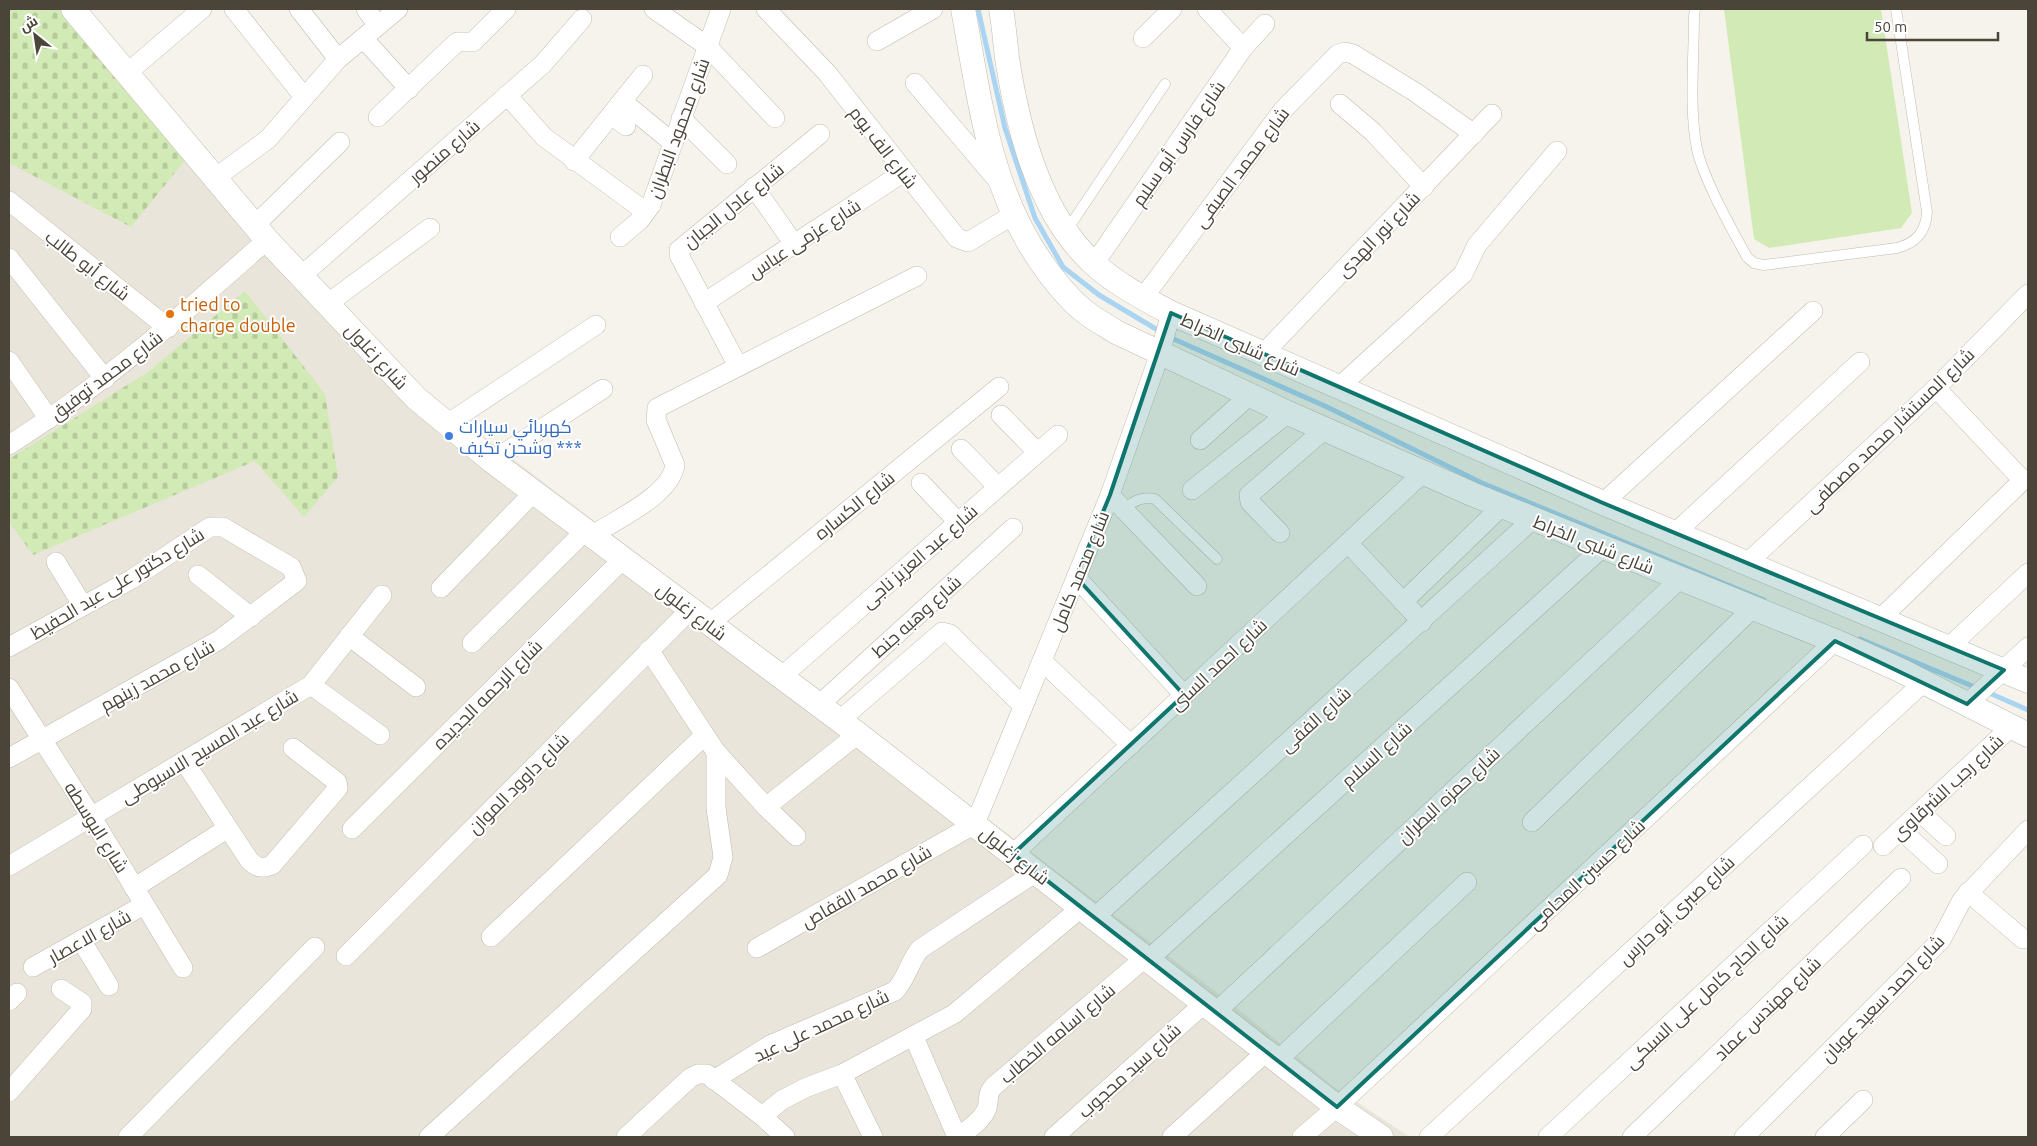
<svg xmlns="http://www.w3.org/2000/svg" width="2037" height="1146" viewBox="0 0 2037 1146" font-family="Ubuntu,Cairo,sans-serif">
  <defs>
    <pattern id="cemetery-stones" width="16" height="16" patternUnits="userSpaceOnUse" patternTransform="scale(1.25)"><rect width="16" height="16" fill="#d2eab5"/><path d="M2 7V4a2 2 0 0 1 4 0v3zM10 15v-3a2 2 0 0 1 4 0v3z" fill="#b6ca9c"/></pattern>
  </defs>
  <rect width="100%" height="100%" fill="#f6f3ec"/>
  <!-- residential -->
  <polygon fill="#eae5da" points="9,9 262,222 415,381 465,423 1233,1005 1334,1087 1410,1137 9,1137"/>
  <!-- cemetery -->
  <g fill="url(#cemetery-stones)">
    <polygon points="9,9 66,9 186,159 131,227 9,163"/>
    <polygon points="245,291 325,394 338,477 304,517 255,461 33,555 9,522 9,459 148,372"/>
  </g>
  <!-- pitch -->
  <polygon fill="#d2eab5" points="1724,9 1881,9 1912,213 1901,228 1769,248 1754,239"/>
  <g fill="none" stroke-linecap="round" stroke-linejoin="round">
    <!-- stream -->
    <g stroke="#a9d4f2" stroke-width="5">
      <polyline points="978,9 1005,128 1035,218 1063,267 1099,295 1161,332"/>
      <polyline points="1169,337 1325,406 1482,483 1764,600"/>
      <polyline points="1860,639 1977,688"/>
      <polyline points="1987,692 2028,710"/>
    </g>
    <!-- service casing -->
    <g stroke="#c2bbae" stroke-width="11">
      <g id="service">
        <path d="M1695 9 1694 16C1694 55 1689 112 1697 149 1703 178 1732 230 1747 257L1754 263 1764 265 1897 248C1916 243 1926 232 1927 212L1896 9"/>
        <polyline points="1067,230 1165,84"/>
        <path d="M1123 509C1134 501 1142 496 1155 499L1217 559"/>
      </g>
    </g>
    <!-- minor casing -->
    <g stroke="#c2bbae" stroke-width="20">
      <g id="minor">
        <polyline points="234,9 304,97"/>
        <polyline points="299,9 338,59"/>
        <polyline points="366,9 378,26"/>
        <polyline points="654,9 707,46 775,118"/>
        <polyline points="766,9 827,73 957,238 968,242 1013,215"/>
        <polyline points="1207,9 1243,48"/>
        <polyline points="363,38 409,89"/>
        <polyline points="1143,38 1172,9"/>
        <polyline points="877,41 933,9"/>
        <polyline points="126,74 202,9"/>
        <polyline points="915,83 999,182"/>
        <polyline points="507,95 544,137 646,212"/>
        <polyline points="622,101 672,142"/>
        <polyline points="1340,104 1373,132 1424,187"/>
        <polyline points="611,115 626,126"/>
        <polyline points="378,117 457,42 473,42 506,9"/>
        <polyline points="681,118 727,164"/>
        <polyline points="574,161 643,75"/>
        <polyline points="214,179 268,139 338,59 398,9"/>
        <polyline points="754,187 794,244"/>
        <polyline points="9,201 168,328"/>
        <polyline points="254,226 340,142"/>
        <polyline points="620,237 640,220 651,205 721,9"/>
        <polyline points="9,258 105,379"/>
        <polyline points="1094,264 1243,48 1265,24"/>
        <polyline points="300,277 543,64 582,19"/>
        <polyline points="1143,298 1283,110 1338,54 1345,52 1353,54 1415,92 1474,134"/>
        <polyline points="704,303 904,172"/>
        <polyline points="327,304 430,228"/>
        <polyline points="1263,354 1492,114"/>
        <polyline points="9,361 49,419"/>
        <polyline points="738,366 679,255 679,250 820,134"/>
        <polyline points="1339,387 1463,274 1477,245 1557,151"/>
        <polyline points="1001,415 1037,452"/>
        <polyline points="447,424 596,325"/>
        <polyline points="1200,440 1250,395"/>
        <path d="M9 445C105 384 182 315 267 240"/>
        <polyline points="961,449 998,487"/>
        <polyline points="492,461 603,389"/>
        <polyline points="921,483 958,522"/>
        <polyline points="1192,490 1288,413"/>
        <polyline points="1110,495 1197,586"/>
        <polyline points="1603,503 1813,311"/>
        <polyline points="1280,533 1250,502 1249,495 1325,429"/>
        <polyline points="1675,533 1860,362"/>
        <path d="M593 535C618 518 670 496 675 465L656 420 657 408 917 276"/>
        <polyline points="1348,543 1422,622"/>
        <polyline points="56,562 83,606"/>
        <polyline points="1747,563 1936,388 2028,294"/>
        <polyline points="198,575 251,617"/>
        <polyline points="1076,577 1184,695"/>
        <polyline points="441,588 534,492"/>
        <polyline points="1403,602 1502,506"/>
        <polyline points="1880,619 2019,484 2020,477 2015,472 1936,388"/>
        <polyline points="709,624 999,387"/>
        <polyline points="349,636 416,687"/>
        <polyline points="472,643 586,530"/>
        <polyline points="9,647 132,579 210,527 223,527 291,567 297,581 219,640 9,758"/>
        <polyline points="1948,648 2028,573"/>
        <polyline points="649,650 716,752 766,807 796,836"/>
        <polyline points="1042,661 1131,745"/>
        <polyline points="781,677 1058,435"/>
        <polyline points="311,685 380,735"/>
        <polyline points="9,688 91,816 183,968"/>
        <polyline points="1967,704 2028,647"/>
        <polyline points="819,705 1013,528"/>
        <polyline points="840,720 942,632 950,634 1023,706"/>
        <path d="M184 761 249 860C257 868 262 869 272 865L338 788 337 782 293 748"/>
        <polyline points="766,807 858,734"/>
        <polyline points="1920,812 1946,836"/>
        <polyline points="1532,822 1754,607"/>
        <polyline points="352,829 623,559"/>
        <polyline points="1901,830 1938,864"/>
        <polyline points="1883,846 2011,727"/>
        <polyline points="1013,854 1423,473"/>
        <polyline points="9,866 311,685 382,595"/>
        <polyline points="134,888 228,828"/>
        <polyline points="1968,892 2023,939"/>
        <polyline points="1095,917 1533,519"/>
        <polyline points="491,937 704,736"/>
        <polyline points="81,940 109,986"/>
        <polyline points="757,948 975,824 1110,495 1160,353 1171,313"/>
        <polyline points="346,956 690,610"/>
        <polyline points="1149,959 1602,548"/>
        <polyline points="33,967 144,905"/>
        <polyline points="9,1001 17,993"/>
        <polyline points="1216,1012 1680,579"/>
        <polyline points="914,1037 957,1137"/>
        <polyline points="1278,1060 1467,882"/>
        <polyline points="842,1074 873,1137"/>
        <path d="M714 1080 770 1045 895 991C907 978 909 962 920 949L1036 872"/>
        <polyline points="9,1092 82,1009 82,1003 61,989"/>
        <polyline points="762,1116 782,1100 805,1088 842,1074 954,1014 1082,907"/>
        <polyline points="128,1137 315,947"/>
        <polyline points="429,1137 718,875 723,857 716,808 716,752"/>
        <polyline points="626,1137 690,1078 698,1074 707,1074 762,1116 785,1137"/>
        <path d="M959 1137C968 1129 983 1120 987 1108 990 1099 986 1094 994 1086L1146 957"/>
        <polyline points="1054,1137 1205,1003"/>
        <polyline points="1172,1137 1267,1051"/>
        <polyline points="1302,1137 1337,1107 1835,641"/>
        <polyline points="1429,1137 1924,682"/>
        <polyline points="1548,1137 1863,845"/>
        <polyline points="1632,1137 1901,878"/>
        <polyline points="1744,1137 1941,940 1962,900 2028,830"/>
        <polyline points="1825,1137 1863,1100"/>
      </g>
    </g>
    <!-- tertiary casing -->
    <g stroke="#c2bbae" stroke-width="25">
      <g id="tertiary">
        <polyline points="73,9 267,240 416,398 492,461 858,734 1337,1107 1381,1137"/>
        <path d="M963 9C980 100 989 192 1046 269 1057 284 1070 300 1084 311 1094 319 1105 325 1116 332L1288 413 1472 494 1835 641 1900 670 2028 735"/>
        <path d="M1001 9C1004 25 1005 41 1007 58 1018 129 1039 214 1094 264 1116 284 1145 299 1171 313L1603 503 2028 681"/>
      </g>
    </g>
    <!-- service -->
    <use href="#service" stroke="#fff" stroke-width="10"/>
    <!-- minor -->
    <use href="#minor" stroke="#fff" stroke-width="19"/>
    <!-- tertiary -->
    <use href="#tertiary" stroke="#fff" stroke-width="24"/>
  </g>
  <!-- marked area -->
  <path fill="#0f766e" fill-opacity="0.2" stroke="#0f766e" stroke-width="4" stroke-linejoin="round" d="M1171 313 1603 503 2004 670 1967 704 1835 641 1337 1107 1013 854 1184 695 1076 577 1110 495Z"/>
  <!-- markers -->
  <circle fill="#e8710a" stroke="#fff" stroke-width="2" cx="170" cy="314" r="5"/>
  <circle fill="#3f7fe0" stroke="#fff" stroke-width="2" cx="449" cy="436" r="5"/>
  <g text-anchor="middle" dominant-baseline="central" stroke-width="4" stroke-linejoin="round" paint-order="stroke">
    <!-- street labels -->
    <g font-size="18" fill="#4b4439" stroke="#fff">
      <text transform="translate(678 128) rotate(-70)">شارع محمود البطران</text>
      <text transform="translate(1178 143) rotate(-55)">شارع فارس أبو سليم</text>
      <text transform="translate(884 147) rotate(52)">شارع الف يوم</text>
      <text transform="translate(444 151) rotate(-41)">شارع منصور</text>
      <text transform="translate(1241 167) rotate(-53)">شارع محمد الصيفى</text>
      <text transform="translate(733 205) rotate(-39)">شارع عادل الجبان</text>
      <text transform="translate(1378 234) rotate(-46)">شارع نور الهدى</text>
      <text transform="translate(804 238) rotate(-33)">شارع عزمى عباس</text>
      <text transform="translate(88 265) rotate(38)">شارع أبو طالب</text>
      <text transform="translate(1241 344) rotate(24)">شارع شلبى الخراط</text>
      <text transform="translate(377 356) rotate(47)">شارع زغلول</text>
      <text transform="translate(106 375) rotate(-37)">شارع محمد توفيق</text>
      <text transform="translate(1889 430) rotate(-44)">شارع المستشار محمد مصطفى</text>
      <text transform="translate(854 505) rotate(-39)">شارع الكساره</text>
      <text transform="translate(1594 544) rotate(22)">شارع شلبى الخراط</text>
      <text transform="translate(919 556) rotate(-41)">شارع عبد العزيز ناجى</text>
      <text transform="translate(1079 571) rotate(-68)">شارع محمد كامل</text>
      <text transform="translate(117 583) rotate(-31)">شارع دكتور على عبد الحفيظ</text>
      <text transform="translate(692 611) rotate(37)">شارع زغلول</text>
      <text transform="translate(916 616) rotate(-42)">شارع وهبه جنط</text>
      <text transform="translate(1218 664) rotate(-43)">شارع احمد السنى</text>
      <text transform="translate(157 675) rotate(-29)">شارع محمد زينهم</text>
      <text transform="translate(487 694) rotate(-45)">شارع الرحمه الجديده</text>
      <text transform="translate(1315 719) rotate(-42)">شارع الفقى</text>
      <text transform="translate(209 746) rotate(-31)">شارع عبد المسيح الاسيوطى</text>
      <text transform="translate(1376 754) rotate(-42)">شارع السلام</text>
      <text transform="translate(518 783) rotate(-45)">شارع داوود الموان</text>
      <text transform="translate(1947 787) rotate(-43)">شارع رجب الشرقاوى</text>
      <text transform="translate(1448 795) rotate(-43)">شارع حمزه البطران</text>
      <text transform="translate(97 827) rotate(58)">شارع البوسطه</text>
      <text transform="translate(1015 855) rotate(38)">شارع زغلول</text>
      <text transform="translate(1586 874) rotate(-43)">شارع حسين المحامى</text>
      <text transform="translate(866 886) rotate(-30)">شارع محمد القفاص</text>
      <text transform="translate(1676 910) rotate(-43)">شارع صبرى أبو حارس</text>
      <text transform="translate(89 936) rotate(-29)">شارع الاعصار</text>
      <text transform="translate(1706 991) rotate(-43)">شارع الحاج كامل على السبكى</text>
      <text transform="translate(1882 998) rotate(-46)">شارع احمد سعيد عويان</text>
      <text transform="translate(1767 1008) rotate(-44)">شارع مهندس عماد</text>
      <text transform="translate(821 1025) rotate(-25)">شارع محمد على عيد</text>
      <text transform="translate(1057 1033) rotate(-40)">شارع اسامه الخطاب</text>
      <text transform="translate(1129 1070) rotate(-42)">شارع سيد محجوب</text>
    </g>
    <!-- food labels -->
    <g font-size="18" fill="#c56008" stroke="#fff" text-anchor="start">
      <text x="180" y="304">tried to<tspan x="180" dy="21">charge double</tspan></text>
    </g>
    <!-- shop labels -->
    <g font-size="18" fill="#366cbe" stroke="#fff" text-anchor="start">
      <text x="459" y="426">كهربائي سيارات<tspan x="459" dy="21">وشحن تكيف ***</tspan></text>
    </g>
  </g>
  <!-- border -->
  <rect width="2037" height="1146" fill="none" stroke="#4b4439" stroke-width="20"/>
  <!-- north arrow -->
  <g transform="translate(35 35) rotate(330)" stroke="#ffffff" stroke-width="4" paint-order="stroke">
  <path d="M0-4L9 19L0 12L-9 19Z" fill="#4b4439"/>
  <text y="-8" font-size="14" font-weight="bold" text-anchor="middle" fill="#4b4439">ش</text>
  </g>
  <!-- scale -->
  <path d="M1867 32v8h131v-8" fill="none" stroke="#4b4439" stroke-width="2.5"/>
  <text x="1874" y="32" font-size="15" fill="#4b4439" stroke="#ffffff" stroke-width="4" paint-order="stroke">50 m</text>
</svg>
